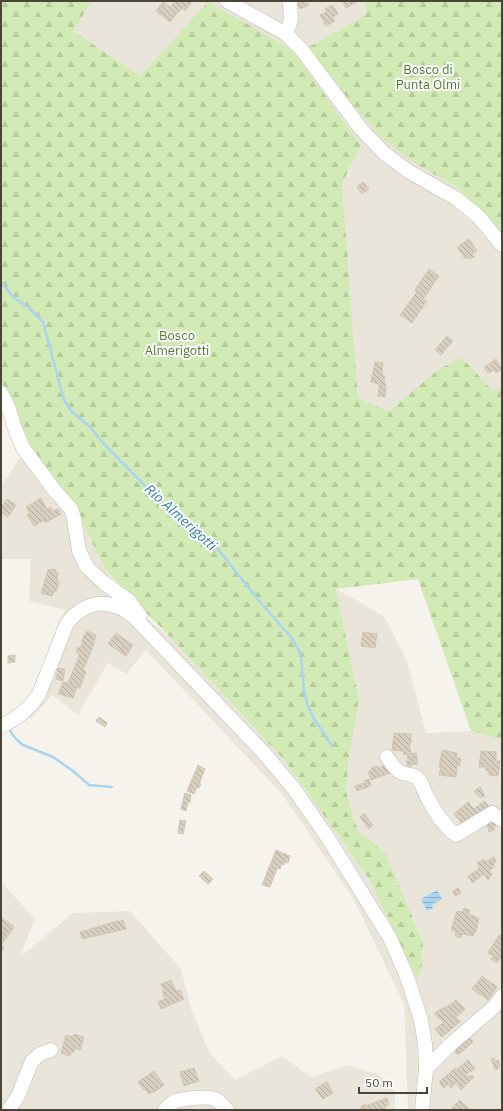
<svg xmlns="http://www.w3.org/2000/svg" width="503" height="1111" viewBox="0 0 503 1111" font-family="'IBM Plex Sans',sans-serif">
  <defs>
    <pattern id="forest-firs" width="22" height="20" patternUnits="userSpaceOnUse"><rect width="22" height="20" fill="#d2eab5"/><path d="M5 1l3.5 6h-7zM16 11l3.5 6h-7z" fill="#b6ca9c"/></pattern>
    <pattern id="water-rules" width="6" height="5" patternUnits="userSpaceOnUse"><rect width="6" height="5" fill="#a9d4f2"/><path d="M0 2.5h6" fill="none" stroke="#8caec5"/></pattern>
    <pattern id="building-back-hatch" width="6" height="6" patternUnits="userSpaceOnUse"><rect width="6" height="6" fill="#d8cfc1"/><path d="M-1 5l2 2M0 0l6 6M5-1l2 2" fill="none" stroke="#b1aa9e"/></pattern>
  </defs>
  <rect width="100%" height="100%" fill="#f6f3ec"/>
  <!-- residential -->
  <g fill="#eae5da">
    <polygon points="92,1 364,1 367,14 309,47 414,163 455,186 487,216 502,234 502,387 493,391 439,369 389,411 358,398 342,183 361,146 140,76 72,31"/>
    <polygon points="26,440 69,497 107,572 130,606 170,637 285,761 369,879 417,977 422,965 423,942 385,852 358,831 346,792 349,757 359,699 336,589 384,616 407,661 426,733 471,731 502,740 502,1110 408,1110 404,1004 353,898 282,794 146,650 126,674 108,663 78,715 52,695 31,719 16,711 23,705 35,689 55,637 57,625 65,610 29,601 31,559 1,559 1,487 21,456"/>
    <polygon points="3,884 35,919 20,957 73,913 130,911 181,969 191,1009 210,1054 235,1080 282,1056 311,1077 348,1065 378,1074 395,1091 395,1110 1,1110 1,885"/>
  </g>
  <!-- forest -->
  <g fill="url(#forest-firs)">
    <polygon points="1,1 92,1 73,31 140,76 208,2 293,50 361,146 342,183 358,398 389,411 439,369 462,358 493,391 502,387 502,740 471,731 418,579 336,589 359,699 349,757 346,792 358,831 385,852 423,942 422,965 417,978 369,879 285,761 170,637 107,572 69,497 26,440 1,380"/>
    <polygon points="364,1 502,1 502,234 487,216 455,186 414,163 381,137 352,104 309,47 367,14"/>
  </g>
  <!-- water -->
  <polygon fill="url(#water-rules)" points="437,890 442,899 432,905 433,908 427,911 421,899"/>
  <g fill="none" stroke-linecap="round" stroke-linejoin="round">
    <!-- stream -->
    <g stroke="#a9d4f2" stroke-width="2.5">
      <polyline points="1,282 14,298 28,307 43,322 64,400 72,412 88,425 104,444 164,505 189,524 217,548 260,602 291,637 298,649 301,656 304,692 308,706 313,717 332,746"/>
      <polyline points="9,729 15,738 23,745 53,757 73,771 89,785 112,787"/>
    </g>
  </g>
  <!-- building -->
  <g fill="url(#building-back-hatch)" stroke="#d3c7b4">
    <polygon points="175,1 189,1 191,3 185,11 182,8 170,22 156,11 163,2 170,7"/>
    <polygon points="296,1 307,1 309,5 300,9"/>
    <polygon points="342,1 356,1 357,2 346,8"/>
    <polygon points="333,5 338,14 332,17 335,21 326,26 320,15 327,12 325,9"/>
    <polygon points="363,182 369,189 362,194 357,187"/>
    <polygon points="469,239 477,251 472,254 474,257 470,259 468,257 465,259 457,247"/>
    <polygon points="429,269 439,276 423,299 427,301 412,323 400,315 417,292 415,290"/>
    <polygon points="447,336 453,341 441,355 435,350"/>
    <polygon points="496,359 502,369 496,373 494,370 488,373 484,367"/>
    <polygon points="375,362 383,363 382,375 385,376 384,383 386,383 385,397 378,396 379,384 371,382"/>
    <polygon points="41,498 47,509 50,507 53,511 58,509 61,514 45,523 44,520 34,526 27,515 30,513 26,507"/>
    <polygon points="7,499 16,505 8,517 1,512 1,507"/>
    <polygon points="50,569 56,570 55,572 58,573 57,581 59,582 56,592 54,591 52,596 41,593 48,570 50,571"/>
    <polygon points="87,631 96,635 94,641 95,642 83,670 86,672 80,688 77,687 73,698 58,694 63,682 68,683 79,656 79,653 76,652 78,647 81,647 84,635 85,635"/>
    <polygon points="363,632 377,634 375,648 361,646"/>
    <polygon points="116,633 133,645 126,656 108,644"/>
    <polygon points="15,655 15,662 8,663 8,656"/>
    <polygon points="58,668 65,669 63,681 56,679"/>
    <polygon points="99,717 107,723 105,727 96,721"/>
    <polygon points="394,733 411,734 411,744 409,744 411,754 416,753 418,764 410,765 411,767 408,767 406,761 408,761 407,754 404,755 403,751 392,750"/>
    <polygon points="442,750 457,753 456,757 461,759 460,765 457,765 456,777 439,775 441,767 439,767"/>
    <polygon points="481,751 496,752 496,761 500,761 498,776 489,775 489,771 486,770 486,767 479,767"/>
    <polygon points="198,765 205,769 199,784 201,784 199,788 197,787 194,794 187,791"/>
    <polygon points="386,765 390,773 371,780 368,772 372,770 371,768 377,766 378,768"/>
    <polygon points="369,779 371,786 357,791 355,786 364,783 364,781"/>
    <polygon points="480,787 485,796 480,798 474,791"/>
    <polygon points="185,793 191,795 190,802 188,802 186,811 181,809"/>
    <polygon points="484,801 490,807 474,821 471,817 463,824 454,814 468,802 474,809"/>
    <polygon points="364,813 373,825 369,829 360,817"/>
    <polygon points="493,818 496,823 494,830 489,832 486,820"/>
    <polygon points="180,820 186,821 183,834 178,833"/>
    <polygon points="276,850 290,856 288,863 285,862 284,865 282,864 280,869 277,868 270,887 262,885"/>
    <polygon points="494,857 496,861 493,866 493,868 489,870 492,874 488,880 484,874 472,883 468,876 480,868 477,863 484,859 485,862"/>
    <polygon points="204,871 213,879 208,884 199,876"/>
    <polygon points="458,888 461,893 455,896 453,891"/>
    <polygon points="464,908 470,910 468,914 479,918 476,932 475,931 473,936 462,934 461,938 455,936 456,932 451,930 457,911 462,912"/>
    <polygon points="1,917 14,927 1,945 4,947 1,953"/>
    <polygon points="123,920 126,929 82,939 80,932 117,921 117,922"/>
    <polygon points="499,935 502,937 502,961 499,959 497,963 491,959 494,956 488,953"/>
    <polygon points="482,976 497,987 488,1000 472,989"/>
    <polygon points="171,980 176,991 180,990 184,999 161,1009 158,1002 165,999 162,992 164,991 161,984"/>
    <polygon points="456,1000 465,1009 457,1016 455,1016 460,1022 442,1037 435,1029 444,1022 434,1014 441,1009 448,1006"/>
    <polygon points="74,1034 84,1037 80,1050 75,1048 74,1052 71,1051 70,1056 61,1053 66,1035 73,1037"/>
    <polygon points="467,1034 473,1042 459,1054 456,1054 455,1052 456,1050 453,1046"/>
    <polygon points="494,1058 495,1061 498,1060 500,1066 498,1067 498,1069 495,1070 491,1059"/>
    <polygon points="468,1060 475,1069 466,1074 469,1077 472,1075 474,1077 461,1090 456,1083 451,1088 448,1084 444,1088 439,1082 455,1068 456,1070"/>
    <polygon points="194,1068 199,1081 184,1086 180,1072"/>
    <polygon points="154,1071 164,1085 153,1093 152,1092 149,1094 145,1089 144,1090 138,1082"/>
    <polygon points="327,1082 333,1093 323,1099 315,1089"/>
    <polygon points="387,1098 389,1105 385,1106 387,1110 362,1110 360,1107 365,1104 365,1106"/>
    <polygon points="460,1100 470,1110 454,1110 452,1108"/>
  </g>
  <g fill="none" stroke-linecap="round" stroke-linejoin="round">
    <!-- minor casing -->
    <g stroke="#c2bbae" stroke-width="15">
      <g id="minor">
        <polyline points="227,1 286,34 302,50 361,129 384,153 408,171 457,199 479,217 502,245"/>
        <polyline points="286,34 291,20 290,1"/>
        <polyline points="1,393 9,409 14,426 23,448 55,491 71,509 74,518 79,551 87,567 103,582 129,601 140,616"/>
        <path d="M1 726C17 719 29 709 39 694L67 623C86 600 111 597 134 617L264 753 294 789 326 835 390 938 407 977 421 1020 425 1044 426 1069 422 1110"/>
        <path d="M387 757C391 762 394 769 400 772 406 775 415 774 419 780 422 784 424 790 426 795 433 809 443 825 456 835L492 813 502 820"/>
        <polyline points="426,1069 451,1044 494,1007 502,996"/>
        <polyline points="9,1110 18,1096 32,1061 40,1054 51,1050"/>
        <path d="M165 1110C167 1108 169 1105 172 1103 179 1098 207 1096 215 1099 220 1102 224 1106 227 1110"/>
      </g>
    </g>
    <!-- minor -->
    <use href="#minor" stroke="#fff" stroke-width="14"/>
  </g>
  <g text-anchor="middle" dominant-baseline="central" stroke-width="4" stroke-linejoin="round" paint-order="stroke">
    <!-- park labels -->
    <g font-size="13" fill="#4a7f2a" stroke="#fff">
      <text x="428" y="69">Bosco di<tspan x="428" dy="15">Punta Olmi</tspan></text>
      <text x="177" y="335">Bosco<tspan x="177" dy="15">Almerigotti</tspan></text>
    </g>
    <!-- water labels -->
    <g font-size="14" font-style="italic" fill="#2e7ab2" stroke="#fff">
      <text transform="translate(181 517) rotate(42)">Rio Almerigotti</text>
    </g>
  </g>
  <!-- border -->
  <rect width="503" height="1111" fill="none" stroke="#4b4439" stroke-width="4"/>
  <!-- scale -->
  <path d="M359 1087v6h68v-6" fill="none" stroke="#4b4439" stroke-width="2"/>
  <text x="365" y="1087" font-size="12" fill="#4b4439" stroke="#ffffff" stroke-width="3" paint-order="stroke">50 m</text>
</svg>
